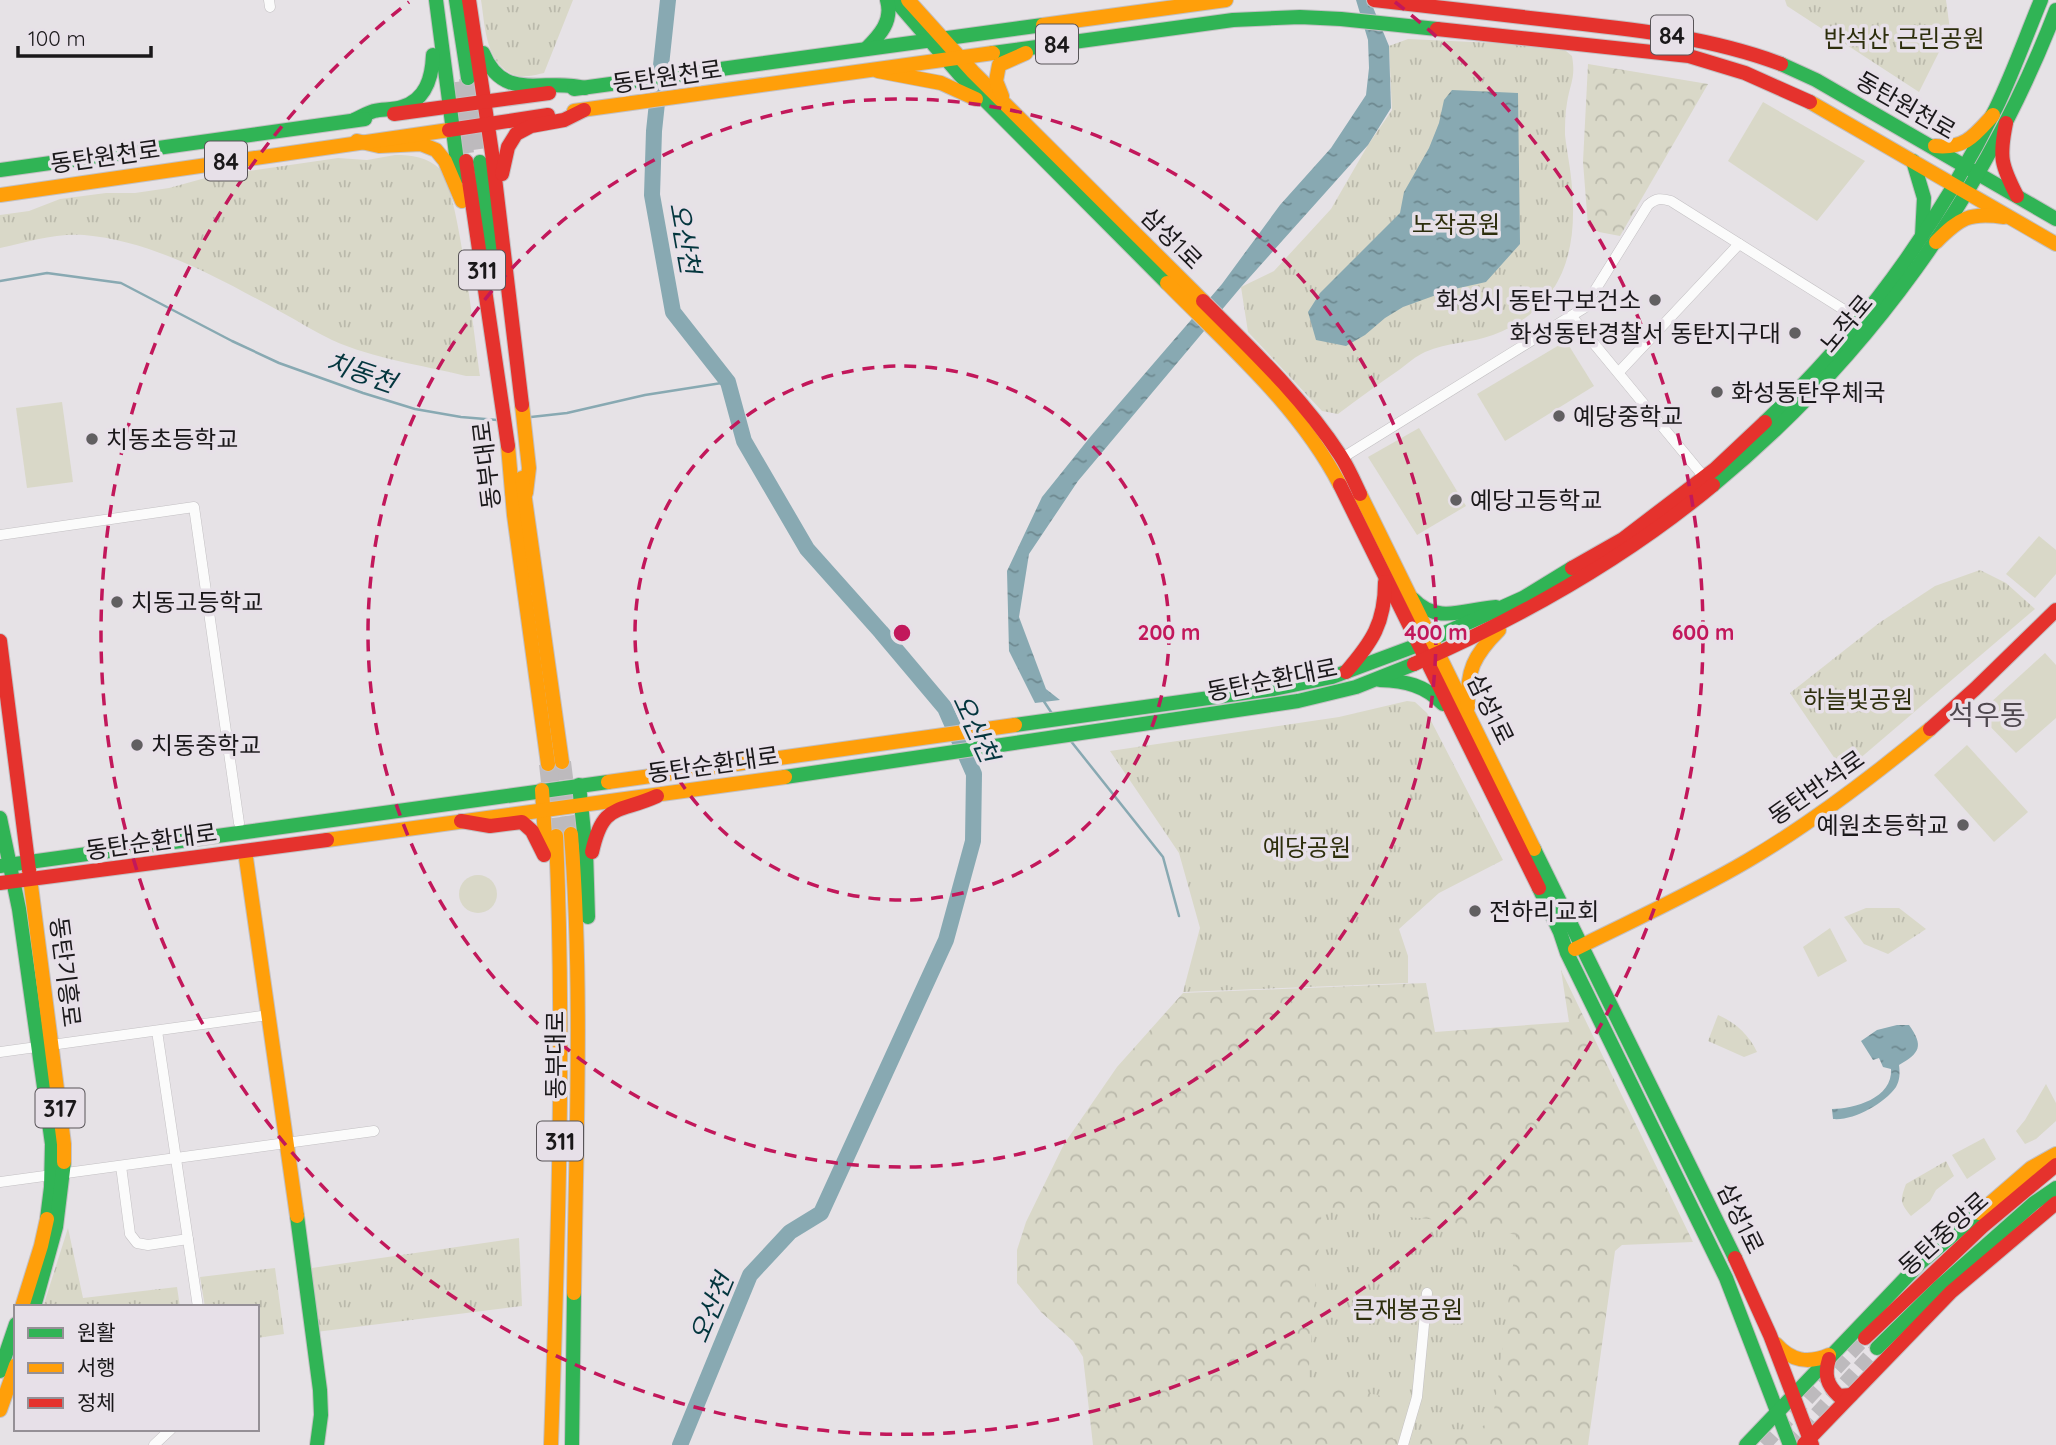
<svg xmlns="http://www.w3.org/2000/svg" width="2056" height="1445" viewBox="0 0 2056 1445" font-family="Quicksand,'Noto Sans KR',sans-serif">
  <defs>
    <pattern id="forest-crowns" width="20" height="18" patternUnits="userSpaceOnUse" patternTransform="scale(1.75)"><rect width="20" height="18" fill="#d9d8c8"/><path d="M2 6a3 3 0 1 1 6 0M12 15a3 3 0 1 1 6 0" fill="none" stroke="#bab9ab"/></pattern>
    <pattern id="park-tufts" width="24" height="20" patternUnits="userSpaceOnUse" patternTransform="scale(1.75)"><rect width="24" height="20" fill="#d9d8c8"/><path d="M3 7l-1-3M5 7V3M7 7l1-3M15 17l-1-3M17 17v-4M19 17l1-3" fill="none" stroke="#bab9ab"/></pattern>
    <pattern id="water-ripples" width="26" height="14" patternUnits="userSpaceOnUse" patternTransform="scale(1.75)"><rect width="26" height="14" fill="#88a9b2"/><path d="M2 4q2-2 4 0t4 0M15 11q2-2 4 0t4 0" fill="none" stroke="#6e8990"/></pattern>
  </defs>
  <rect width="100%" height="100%" fill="#e6e2e6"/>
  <!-- forest -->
  <g fill="url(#forest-crowns)">
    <polygon points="1588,64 1708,84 1620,236 1599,232 1588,226 1583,162"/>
    <polygon points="1561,970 1693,1242 1622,1245 1615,1251 1588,1445 1093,1445 1083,1357 1073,1341 1041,1312 1017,1283 1017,1250 1026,1222 1064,1144 1117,1067 1183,993 1426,983 1435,1032 1569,1022"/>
  </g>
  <!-- park -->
  <g fill="url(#park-tufts)">
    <path d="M481 0H573L544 73C535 75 520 79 512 74 485 61 485 25 481 0Z"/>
    <polygon points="1785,0 1946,0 1950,30 1919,92 1787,6"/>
    <path d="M1408 39 1560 46 1572 56C1576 78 1570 83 1567 103 1565 113 1565 125 1565 135 1567 153 1571 170 1572 188 1578 256 1560 309 1493 335 1472 343 1448 342 1425 352 1416 356 1407 364 1399 370 1378 384 1358 399 1338 414L1322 411 1248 332 1241 287 1274 271 1331 209 1368 145 1392 110 1389 46Z"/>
    <path d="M395 155C412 155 427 157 440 169 458 186 475 343 480 376H466C422 365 374 359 332 340 315 332 298 321 281 312 220 279 154 241 84 235 56 233 27 242 0 248V215L29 211 60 199 106 193H135L169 188 209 177 338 158 367 160Z"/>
    <polygon points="1980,570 2006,583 2035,609 1844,772 1790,693 1879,623 1935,586"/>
    <polygon points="1407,701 1415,702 1427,713 1503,860 1439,893 1399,929 1408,956 1408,983 1183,992 1200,928 1179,853 1110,751 1339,717"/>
    <polygon points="1866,908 1899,908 1926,929 1888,954 1864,944 1844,917"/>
    <path d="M1718 1015C1735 1022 1749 1035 1757 1052L1744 1057 1708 1041Z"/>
    <path d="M1946 1161 1954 1176 1936 1190 1930 1201 1911 1216C1900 1203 1900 1200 1906 1184Z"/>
    <polygon points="1322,1208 1438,1220 1517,1235 1493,1418 1478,1430 1445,1429 1411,1440 1393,1439 1404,1401 1308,1380"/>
    <polygon points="68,1228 83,1298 177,1287 180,1307 43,1307"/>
    <polygon points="519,1238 522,1306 316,1332 305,1269"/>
    <polygon points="275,1268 284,1334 257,1338 257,1307 244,1307 243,1305 205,1307 200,1277"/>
  </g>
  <!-- pitch -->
  <g fill="#d9d8c8">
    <polygon points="1763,102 1865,161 1817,221 1728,161"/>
    <polygon points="1566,341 1594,386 1505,441 1477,394"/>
    <polygon points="62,402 73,482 27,488 16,408"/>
    <polygon points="1419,428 1466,506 1417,535 1368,457"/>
    <polygon points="2039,536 2056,550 2056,574 2035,598 2006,574"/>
    <polygon points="2045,653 2056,665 2056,718 2016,753 1978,714"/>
    <polygon points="1967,745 2028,812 1994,842 1934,775"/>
    <circle cx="478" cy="894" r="19"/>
    <polygon points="1830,928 1847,961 1818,977 1803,947"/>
    <polygon points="2046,1084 2056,1103 2056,1121 2036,1139 2025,1144 2016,1131 2025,1120"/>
    <polygon points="1984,1138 1996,1159 1967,1179 1952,1155"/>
  </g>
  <!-- water -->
  <g fill="url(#water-ripples)">
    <polygon points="1356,0 1370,0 1389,46 1391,108 1368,145 1241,287 1078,481 1029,554 1019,617 1046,689 1060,700 1035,703 1009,651 1007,571 1042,497 1091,436 1222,284 1280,205 1331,148 1366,95 1369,68 1368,40"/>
    <polygon points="1452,90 1518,93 1520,244 1486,282 1450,290 1403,307 1385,318 1365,335 1346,346 1316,340 1308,312 1320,293 1400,213 1404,192 1429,148 1439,123 1444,100"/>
    <path d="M1897 1025H1909C1924 1046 1920 1053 1899 1065 1900 1073 1900 1080 1896 1087 1884 1104 1853 1121 1833 1119L1832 1109C1854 1109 1893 1098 1891 1069L1883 1067 1879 1058 1873 1060 1861 1041 1877 1030Z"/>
  </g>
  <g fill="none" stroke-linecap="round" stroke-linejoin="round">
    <!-- stream -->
    <g stroke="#88a9b2" stroke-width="2.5">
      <polyline points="0,281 47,273 121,283 232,341 279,363 363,393 415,409 461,417 497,420"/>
      <polyline points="531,417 567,413 645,395 728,382"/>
      <polyline points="1043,700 1053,715"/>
      <polyline points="1070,740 1163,857 1179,916"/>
    </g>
    <!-- river -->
    <polyline stroke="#88a9b2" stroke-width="16" points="668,0 654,131 652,195 673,312 728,382 744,441 807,549 881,632 945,708 974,774 973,841 946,940 821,1213 790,1232 750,1275 680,1445"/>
    <!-- secondary-tunnel -->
    <g stroke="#bdbabd" stroke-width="14" stroke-dasharray="14 7" stroke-linecap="butt">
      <polyline points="1764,1445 1865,1338"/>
      <polyline points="1788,1445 1877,1348"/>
    </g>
    <!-- highway-tunnel -->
    <g stroke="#bdbabd" stroke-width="18" stroke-dasharray="18 9" stroke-linecap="butt">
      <polyline points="468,78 480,162"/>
      <polyline points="456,82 466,161"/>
      <polyline points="562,762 571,834"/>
      <polyline points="548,764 556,836"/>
    </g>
    <!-- street casing -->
    <g stroke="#c3c0c3" stroke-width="11">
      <g id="street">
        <polyline points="269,0 270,7"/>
        <polyline points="1572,317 1704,477"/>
        <polyline points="1619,372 1739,244"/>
        <path d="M1342 458 1584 308 1648 205C1656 198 1661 198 1671 201L1865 323"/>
        <polyline points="0,535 194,507 239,823"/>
        <polyline points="157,1031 198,1307"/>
        <polyline points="0,1052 269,1015"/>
        <polyline points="121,1166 130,1234 137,1243 148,1245 188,1239"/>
        <polyline points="0,1182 374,1131"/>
        <polyline points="154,1445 171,1429"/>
        <polyline points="1403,1445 1417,1397 1427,1293"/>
      </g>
    </g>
    <!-- fast casing -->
    <g stroke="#c3c0c3" stroke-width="16">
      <g id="fast">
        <polyline points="436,0 459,177"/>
        <polyline points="456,0 468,78"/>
        <polyline points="895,0 959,74 1167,283"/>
        <path d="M866 49C880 35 893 21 887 0"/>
        <path d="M483 53C504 104 545 77 585 88"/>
        <polyline points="993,53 1233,20 1300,17 1341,19 1437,29"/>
        <polyline points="1781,64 1816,80 2056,219"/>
        <polyline points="574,89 1043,25"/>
        <path d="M354 120C361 117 367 113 374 111 383 109 393 110 402 107 426 100 432 78 433 55"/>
        <polyline points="1913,161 1924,198 1922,236"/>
        <polyline points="480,162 492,256"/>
        <polyline points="0,170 365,119"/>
        <path d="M1765 422C1860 333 1938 225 1996 108 2013 73 2026 36 2041 0"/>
        <path d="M1713 485C1866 359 1985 195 2056 10"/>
        <path d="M1413 599C1438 625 1465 609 1496 607"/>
        <path d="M1380 680C1405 681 1425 685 1443 704"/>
        <polyline points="1015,725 1274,689 1332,677 1418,645 1523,598 1572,568"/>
        <polyline points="785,777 1298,701 1356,687 1414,664"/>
        <polyline points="579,785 586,851 588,917"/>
        <polyline points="0,818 19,909 52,1144 51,1187 47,1219"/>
        <polyline points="1534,849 1735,1258"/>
        <polyline points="0,866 608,782"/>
        <polyline points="1539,888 1560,932 1567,953 1726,1278 1790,1445"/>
        <polyline points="297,1216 320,1390 321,1415 317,1445"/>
        <polyline points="34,1307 56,1227 64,1162"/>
        <polyline points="1877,1348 1938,1288 2034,1203 2056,1188"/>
        <polyline points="0,1371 16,1324"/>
        <polyline points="572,1445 574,1293"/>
        <polyline points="1746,1445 1920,1263 1979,1213"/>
      </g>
    </g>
    <!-- slow casing -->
    <g stroke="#c3c0c3" stroke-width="16">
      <g id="slow">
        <polyline points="908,0 973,72 1203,301"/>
        <polyline points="1043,25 1226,0"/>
        <polyline points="878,71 941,83 976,99"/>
        <polyline points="1002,96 996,81 999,65 1026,53"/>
        <polyline points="1810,102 2056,244"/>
        <polyline points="574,111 993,53"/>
        <polyline points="357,141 379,146 421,144 436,150 445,161 462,201"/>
        <path d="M1935 146C1965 149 1974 136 1993 115"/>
        <polyline points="0,195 449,130"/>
        <path d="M1936 242C1960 218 1969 212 2004 217"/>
        <path d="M1167 283C1229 346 1299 406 1340 485"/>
        <polyline points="522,405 529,468 526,493"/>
        <polyline points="508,446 514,515 548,764"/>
        <polyline points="522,478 562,762"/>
        <polyline points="1360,494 1534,849"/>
        <path d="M1468 707C1466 671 1474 655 1499 630"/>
        <polyline points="608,782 1015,725"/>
        <polyline points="542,790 546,853"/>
        <path d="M571 834C583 986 576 1140 574 1293"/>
        <polyline points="327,840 785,777"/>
        <polyline points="245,851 297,1216"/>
        <polyline points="29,870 64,1144 64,1162"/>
        <path d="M1575 949C1633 920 1691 894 1747 861 1812 823 1872 777 1930 729"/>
        <polyline points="1979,1213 2031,1168 2056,1154"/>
        <polyline points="22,1307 41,1246 47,1219"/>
        <path d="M1776 1344C1791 1361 1808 1364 1829 1355"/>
        <polyline points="0,1410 16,1365"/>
        <path d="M551 1445C558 1242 565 1039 556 836"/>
      </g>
    </g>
    <!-- jam casing -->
    <g stroke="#c3c0c3" stroke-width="16">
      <g id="jam">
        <polyline points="469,0 492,153 522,405"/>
        <path d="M1374 0C1438 7 1502 15 1566 22 1639 30 1712 38 1781 64"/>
        <polyline points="1437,29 1689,56 1745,73 1810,102"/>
        <polyline points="394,114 549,93"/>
        <path d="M2006 123C1999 157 2001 165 2017 196"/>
        <polyline points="449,130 548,115"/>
        <polyline points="466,161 508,446"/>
        <polyline points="502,174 508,147 516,134 531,126 564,120 584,110"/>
        <path d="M1203 301C1252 350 1302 397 1340 455 1348 467 1354 481 1360 494"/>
        <polyline points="1340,485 1539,888"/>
        <polyline points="1572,568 1623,539 1715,469 1765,422"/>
        <polyline points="0,641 29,870"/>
        <path d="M1414 664C1521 617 1623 560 1713 485"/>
        <path d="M1346 672C1372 642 1385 623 1385 582"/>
        <polyline points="1930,729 1975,689 2056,610"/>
        <polyline points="461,821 490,826 522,822 532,831 544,855"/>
        <path d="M592 852C603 802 617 814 657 796"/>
        <polyline points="0,883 327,840"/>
        <polyline points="1735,1258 1770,1335 1812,1445"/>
        <polyline points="1865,1338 1982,1227 2056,1165"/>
        <path d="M1829 1359C1824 1375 1827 1385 1839 1396L1851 1395"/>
        <polyline points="1804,1444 1951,1292 2056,1203"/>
      </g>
    </g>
    <!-- street -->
    <use href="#street" stroke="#fbfbfb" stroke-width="10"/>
    <!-- fast -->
    <use href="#fast" stroke="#30b455" stroke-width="14"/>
    <!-- slow -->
    <use href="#slow" stroke="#ff9f0a" stroke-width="14"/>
    <!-- jam -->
    <use href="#jam" stroke="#e5322d" stroke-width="14"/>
  </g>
  <!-- distance rings -->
  <g fill="none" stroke="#c2185b" stroke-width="3.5" stroke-dasharray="12 9">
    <circle cx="902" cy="633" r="267"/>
    <circle cx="902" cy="633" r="534"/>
    <path d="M1395 2A801 801 0 1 1 409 2"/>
  </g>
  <!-- markers -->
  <g fill="#615f61" stroke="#e7e0e8" stroke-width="2.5">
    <circle cx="1655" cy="300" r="7"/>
    <circle cx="1795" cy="333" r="7"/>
    <circle cx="1717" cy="392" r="7"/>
    <circle cx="1559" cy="416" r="7"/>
    <circle cx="92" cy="439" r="7"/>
    <circle cx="1456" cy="500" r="7"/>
    <circle cx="117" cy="602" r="7"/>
    <circle cx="137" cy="745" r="7"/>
    <circle cx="1963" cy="825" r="7"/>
    <circle cx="1475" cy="911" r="7"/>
  </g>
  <g text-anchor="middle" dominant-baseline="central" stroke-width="7" stroke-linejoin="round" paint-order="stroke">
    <!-- shield labels -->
    <g fill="#e7e0e8" stroke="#585458" stroke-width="2">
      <rect x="1651" y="15.5" width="42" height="39" rx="5"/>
      <rect x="1036" y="24.5" width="42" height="39" rx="5"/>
      <rect x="205" y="141.5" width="42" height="39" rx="5"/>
      <rect x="459" y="250.5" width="46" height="39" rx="5"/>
      <rect x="35.5" y="1088.5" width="49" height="39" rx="5"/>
      <rect x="537" y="1121.5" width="46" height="39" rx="5"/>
    </g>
    <g font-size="23" font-weight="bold" fill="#1a181a">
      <text x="1672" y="35">84</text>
      <text x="1057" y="44">84</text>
      <text x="226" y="161">84</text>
      <text x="482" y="270">311</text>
      <text x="60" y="1108">317</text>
      <text x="560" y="1141">311</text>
    </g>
    <!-- park labels -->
    <g font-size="24" fill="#2d2e0c" stroke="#e7e0e8">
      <text x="1904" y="38">반석산 근린공원</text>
      <text x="1456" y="224">노작공원</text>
      <text x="1858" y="699">하늘빛공원</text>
      <text x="1307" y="847">예당공원</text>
      <text x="1408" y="1309">큰재봉공원</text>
    </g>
    <!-- street labels -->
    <g font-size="24" fill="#1a181a" stroke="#e7e0e8">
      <text transform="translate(667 76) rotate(-8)">동탄원천로</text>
      <text transform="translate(1906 105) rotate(30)">동탄원천로</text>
      <text transform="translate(105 156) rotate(-8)">동탄원천로</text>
      <text transform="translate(1172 238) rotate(45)">삼성1로</text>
      <text transform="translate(1846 323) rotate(-50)">노작로</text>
      <text transform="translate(486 465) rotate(-97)">동부대로</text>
      <text transform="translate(1272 679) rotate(-11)">동탄순환대로</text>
      <text transform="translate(1491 709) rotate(64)">삼성1로</text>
      <text transform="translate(713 764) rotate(-8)">동탄순환대로</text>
      <text transform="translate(1816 787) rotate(-35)">동탄반석로</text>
      <text transform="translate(151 841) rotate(-8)">동탄순환대로</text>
      <text transform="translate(66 972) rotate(83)">동탄기흥로</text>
      <text transform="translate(555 1055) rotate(-90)">동부대로</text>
      <text transform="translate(1741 1218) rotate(64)">삼성1로</text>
      <text transform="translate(1943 1233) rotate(-42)">동탄중앙로</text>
    </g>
    <!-- poi labels -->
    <g font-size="24" fill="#1a181a" stroke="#e7e0e8" text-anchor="start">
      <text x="1641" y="300" text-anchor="end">화성시 동탄구보건소</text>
      <text x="1781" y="333" text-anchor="end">화성동탄경찰서 동탄지구대</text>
      <text x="1731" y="392">화성동탄우체국</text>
      <text x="1573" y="416">예당중학교</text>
      <text x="106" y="439">치동초등학교</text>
      <text x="1470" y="500">예당고등학교</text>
      <text x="131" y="602">치동고등학교</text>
      <text x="151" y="745">치동중학교</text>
      <text x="1949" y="825" text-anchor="end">예원초등학교</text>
      <text x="1489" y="911">전하리교회</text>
    </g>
    <!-- water labels -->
    <g font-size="26" font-style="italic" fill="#04363e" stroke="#e7e0e8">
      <text transform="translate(685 238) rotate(80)">오산천</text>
      <text transform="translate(361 372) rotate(19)">치동천</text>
      <text transform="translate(976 728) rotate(65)">오산천</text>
      <text transform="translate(711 1308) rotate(-67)">오산천</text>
    </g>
    <!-- quarter labels -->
    <g font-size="28" fill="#4f484f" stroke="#e7e0e8">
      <text x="1987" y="714">석우동</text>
    </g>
  </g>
  <circle cx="902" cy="633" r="10" fill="#c2185b" stroke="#e7e0e8" stroke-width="3.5"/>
  <g font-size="21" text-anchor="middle" font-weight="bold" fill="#c2185b" stroke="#e7e0e8" stroke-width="7" stroke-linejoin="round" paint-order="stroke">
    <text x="1169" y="640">200 m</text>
    <text x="1436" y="640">400 m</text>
    <text x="1703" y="640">600 m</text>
  </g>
  <!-- legend -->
  <rect x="14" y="1305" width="245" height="126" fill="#e7e0e8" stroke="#959096" stroke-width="2"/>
  <rect x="28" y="1328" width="35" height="10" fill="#30b455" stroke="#959096" stroke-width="2"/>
  <text x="77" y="1340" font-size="21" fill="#1a181a">원활</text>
  <rect x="28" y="1363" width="35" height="10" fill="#ff9f0a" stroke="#959096" stroke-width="2"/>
  <text x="77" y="1375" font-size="21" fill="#1a181a">서행</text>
  <rect x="28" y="1398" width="35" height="10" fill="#e5322d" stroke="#959096" stroke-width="2"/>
  <text x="77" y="1410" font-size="21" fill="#1a181a">정체</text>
  <!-- scale -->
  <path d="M18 46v10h133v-10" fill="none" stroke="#1a181a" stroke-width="3.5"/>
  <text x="28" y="46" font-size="21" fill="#1a181a" stroke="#e7e0e8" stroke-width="5" paint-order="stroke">100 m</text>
</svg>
